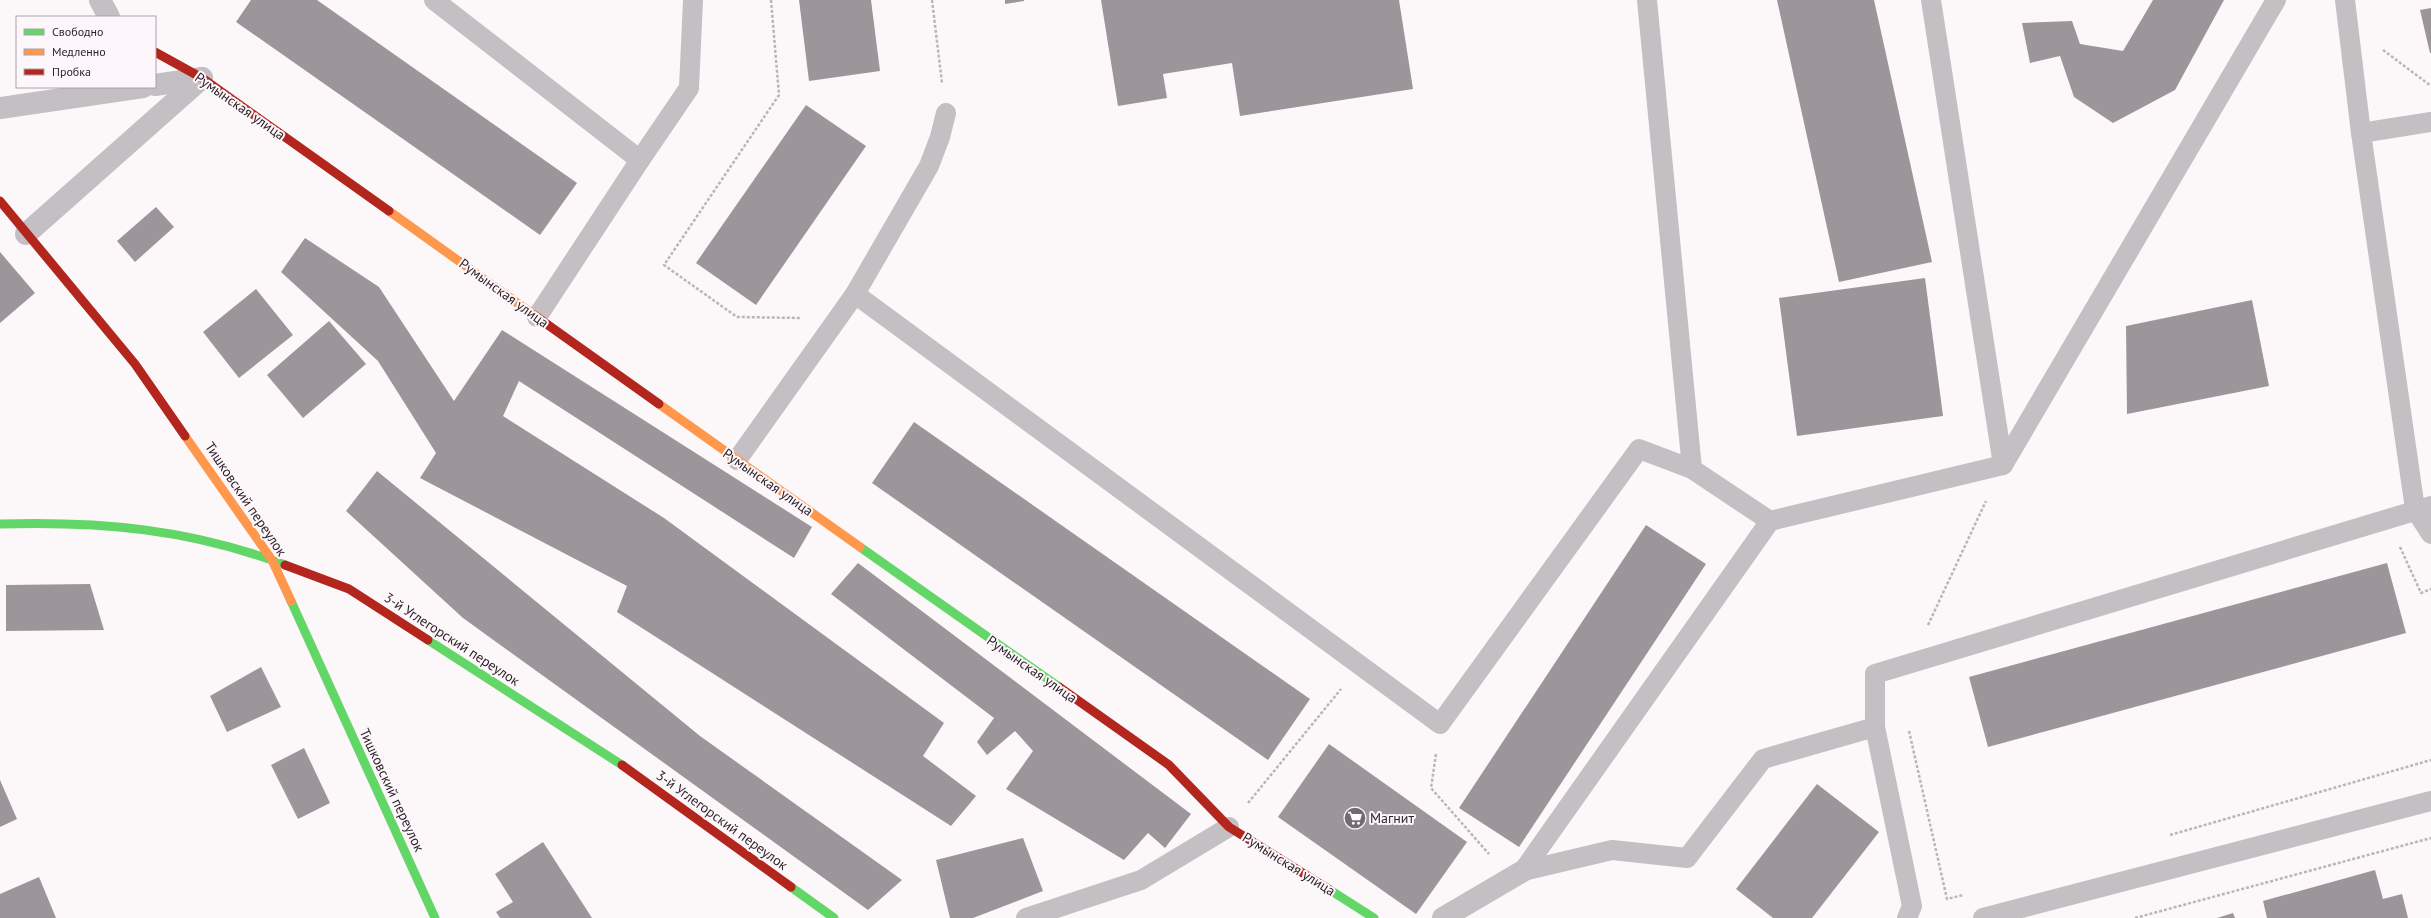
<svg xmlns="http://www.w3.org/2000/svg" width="2431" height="918" viewBox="0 0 2431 918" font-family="'PT Sans',sans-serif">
  <rect width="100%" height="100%" fill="#fcf8fa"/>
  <!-- building -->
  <g fill="#9c969a">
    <polygon points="251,0 317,0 577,183 540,235 236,22"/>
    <polygon points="799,0 871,0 880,71 809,81"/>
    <polygon points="1005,0 1024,0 1024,1 1005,4"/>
    <polygon points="1101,0 1399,0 1413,89 1240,116 1232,63 1163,74 1167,98 1118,106"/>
    <polygon points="1777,0 1874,0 1932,262 1839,282"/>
    <polygon points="2153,0 2224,0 2175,90 2113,123 2074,97 2060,56 2030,63 2022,23 2072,21 2080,44 2123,51"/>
    <polygon points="2431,8 2431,53 2430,53 2420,10"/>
    <polygon points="806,105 866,146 756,305 696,263"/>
    <polygon points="156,207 174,227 135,262 117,241"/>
    <polygon points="305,238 379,287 454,401 502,330 812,527 794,558 519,381 503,416 664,518 944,723 923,756 976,796 951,826 617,612 627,586 420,478 436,453 378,361 281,272"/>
    <polygon points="0,252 35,293 0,323"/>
    <polygon points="1925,278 1943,416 1797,436 1779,298"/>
    <polygon points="256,289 293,335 239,378 203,332"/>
    <polygon points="2252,300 2269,386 2127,414 2126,326"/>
    <polygon points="329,321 366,364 303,418 267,375"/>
    <polygon points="914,422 1310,699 1268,760 872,483"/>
    <polygon points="377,471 700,736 902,880 868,910 463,618 346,511"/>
    <polygon points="1646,525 1706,564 1519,847 1459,808"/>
    <polygon points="858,563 1191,814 1165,848 1148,833 1124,860 1006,789 1033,751 1015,731 987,755 977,742 994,718 831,594"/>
    <polygon points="2387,563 2406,633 1988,747 1969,677"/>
    <polygon points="90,584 104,630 6,631 6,585"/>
    <polygon points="261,667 281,707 227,732 210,696"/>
    <polygon points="1329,744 1467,842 1416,914 1278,817"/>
    <polygon points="304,748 330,803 298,819 271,765"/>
    <polygon points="0,780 17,819 0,827"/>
    <polygon points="1817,784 1879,832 1812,918 1773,918 1736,889"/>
    <polygon points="1023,838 1043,891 973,918 950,918 936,860"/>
    <polygon points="543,842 592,918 500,918 496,912 513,902 495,874"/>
    <polygon points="2375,870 2383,899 2402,894 2408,918 2267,918 2263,901"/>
    <polygon points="39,877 56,918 0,918 0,894"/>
    <polygon points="2233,913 2235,918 2217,918"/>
  </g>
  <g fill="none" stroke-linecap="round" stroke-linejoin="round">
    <!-- path -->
    <g stroke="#b9b5b8" stroke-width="2.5" stroke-dasharray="3 2" stroke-linecap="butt">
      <polyline points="771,0 779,95 664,265 737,317 801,318"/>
      <polyline points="932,0 942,83"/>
      <polyline points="2383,50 2431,86"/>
      <polyline points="2400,547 2421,593 2431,589"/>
      <polyline points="1928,625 1986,501"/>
      <polyline points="1909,731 1947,899 1963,895"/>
      <polyline points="1436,754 1431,788 1489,854"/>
      <polyline points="1248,803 1341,689"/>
      <polyline points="2170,835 2431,760"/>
      <polyline points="2135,918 2431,838"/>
    </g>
    <!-- lane -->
    <g stroke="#c3bfc2" stroke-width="20">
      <polyline points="434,0 640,160 689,88 693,0"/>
      <polyline points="1647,0 1692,469 1770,521"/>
      <polyline points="2345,0 2361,133 2415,509 2431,534"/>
      <polyline points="2361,133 2431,122"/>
      <polyline points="855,294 1440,724 1639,449 1692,469"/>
      <polyline points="537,317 640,160"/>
      <polyline points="737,460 855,294 929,166 940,137 946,113"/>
      <polyline points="2003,465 2276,0"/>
      <polyline points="1875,727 1912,906 1907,918"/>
      <polyline points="1523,871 1770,521 2003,465 1931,0"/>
      <polyline points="1523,871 1612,850 1687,858 1763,759 1875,727 1875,674 2431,506"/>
      <polyline points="1026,918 1141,880 1229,827"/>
      <polyline points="1983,918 2431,801"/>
    </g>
    <!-- street -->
    <g stroke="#c3bfc2" stroke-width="22">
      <polyline points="100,0 109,17"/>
      <polyline points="155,85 202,78"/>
      <polyline points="0,108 143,87"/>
      <polyline points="26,234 202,78"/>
      <polyline points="1443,918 1523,871"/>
    </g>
    <!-- fast -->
    <g stroke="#63d668" stroke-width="9">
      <path d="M0 524C99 521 191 529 285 565"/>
      <polyline points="860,547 1059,687"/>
      <polyline points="291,601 435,918"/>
      <polyline points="428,640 622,765"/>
      <polyline points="791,887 834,918"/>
      <polyline points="1330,890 1374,918"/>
    </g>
    <!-- slow -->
    <g stroke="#ff974d" stroke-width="9">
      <polyline points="389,211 534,315"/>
      <polyline points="659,404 860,547"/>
      <polyline points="185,436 272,560 291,601"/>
    </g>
    <!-- jam -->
    <g stroke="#b3261e" stroke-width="9">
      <polyline points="155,52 202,78 389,211"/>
      <polyline points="0,201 135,364 185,436"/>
      <polyline points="534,315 659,404"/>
      <polyline points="285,565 349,589 428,640"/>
      <polyline points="1059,687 1169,765 1229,827 1330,890"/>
      <polyline points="622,765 791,887"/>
    </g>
  </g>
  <!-- icons -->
  <defs>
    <g id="supermarket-disc" transform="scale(1.15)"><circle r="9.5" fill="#746b70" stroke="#fdf7fb"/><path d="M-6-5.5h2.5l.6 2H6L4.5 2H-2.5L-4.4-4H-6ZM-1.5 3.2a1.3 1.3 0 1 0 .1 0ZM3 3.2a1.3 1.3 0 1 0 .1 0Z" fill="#fff"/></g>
  </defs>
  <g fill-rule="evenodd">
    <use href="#supermarket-disc" x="1355" y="818"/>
  </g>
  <g text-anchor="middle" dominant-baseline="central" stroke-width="4" stroke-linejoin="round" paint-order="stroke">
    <!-- street labels -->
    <g font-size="14" fill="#2a1f26" stroke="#fdf7fb">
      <text transform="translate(240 106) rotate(35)">Румынская улица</text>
      <text transform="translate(504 293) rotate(36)">Румынская улица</text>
      <text transform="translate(768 482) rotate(35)">Румынская улица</text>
      <text transform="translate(246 499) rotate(56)">Тишковский переулок</text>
      <text transform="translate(452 639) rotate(33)">3-й Углегорский переулок</text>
      <text transform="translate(1032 669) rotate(35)">Румынская улица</text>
      <text transform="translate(392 790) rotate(65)">Тишковский переулок</text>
      <text transform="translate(722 820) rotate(36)">3-й Углегорский переулок</text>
      <text transform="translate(1289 864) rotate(32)">Румынская улица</text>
    </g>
    <!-- poi labels -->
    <g font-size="14" fill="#2a1f26" stroke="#fdf7fb" text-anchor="start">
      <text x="1370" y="818">Магнит</text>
    </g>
  </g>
  <!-- legend -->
  <rect x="16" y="16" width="140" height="72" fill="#fdf7fb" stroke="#a9a1a6"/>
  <rect x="24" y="29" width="20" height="6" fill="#63d668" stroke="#a9a1a6"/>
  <text x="52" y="36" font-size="12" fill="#2a1f26">Свободно</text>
  <rect x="24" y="49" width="20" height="6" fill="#ff974d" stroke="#a9a1a6"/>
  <text x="52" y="56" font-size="12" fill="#2a1f26">Медленно</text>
  <rect x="24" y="69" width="20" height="6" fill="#b3261e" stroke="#a9a1a6"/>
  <text x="52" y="76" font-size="12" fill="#2a1f26">Пробка</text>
</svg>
